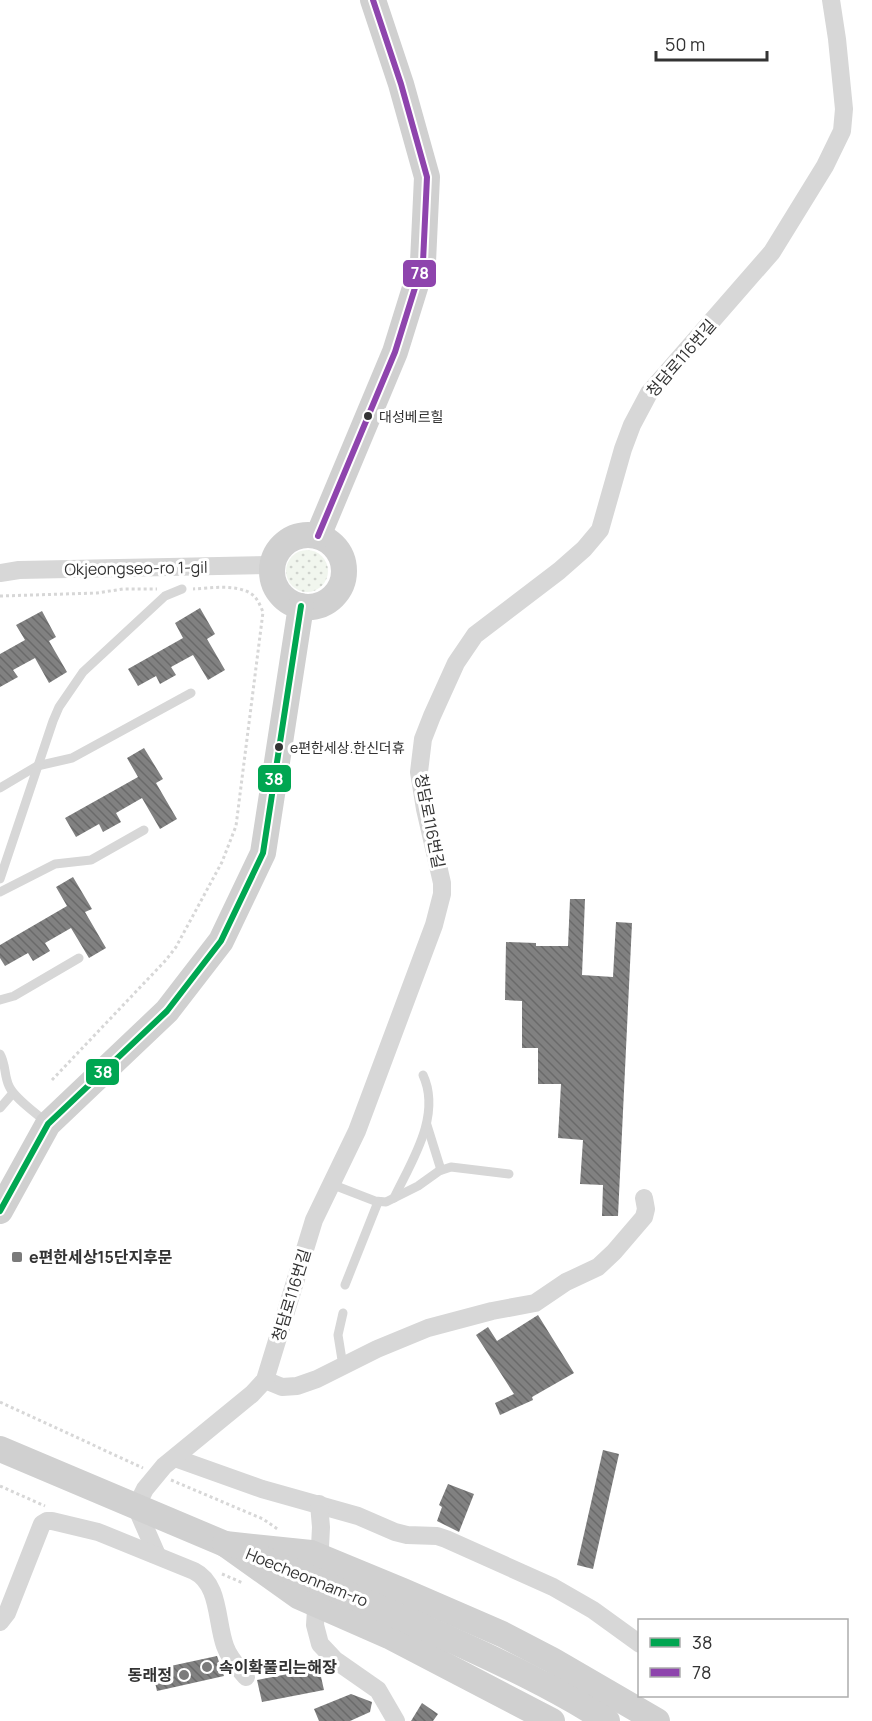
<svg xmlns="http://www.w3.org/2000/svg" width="872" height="1721" viewBox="0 0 872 1721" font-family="Manrope,'Noto Sans KR',sans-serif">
  <defs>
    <pattern id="grass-dots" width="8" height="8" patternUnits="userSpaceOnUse" patternTransform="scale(1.5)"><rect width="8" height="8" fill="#f1f6ee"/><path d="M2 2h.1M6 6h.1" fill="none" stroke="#cfd3cd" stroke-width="1.8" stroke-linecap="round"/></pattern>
    <pattern id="building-back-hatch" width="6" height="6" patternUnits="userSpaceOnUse" patternTransform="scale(1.5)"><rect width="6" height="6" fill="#818181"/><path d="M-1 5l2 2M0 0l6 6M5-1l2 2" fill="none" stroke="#6a6a6a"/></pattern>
  </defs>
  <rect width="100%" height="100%" fill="#fff"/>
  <!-- grass -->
  <circle fill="url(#grass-dots)" cx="307" cy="571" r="21"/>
  <!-- building -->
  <g fill="url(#building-back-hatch)">
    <polygon points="200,608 215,634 207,639 225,670 208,680 193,655 171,667 176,675 160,684 156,676 138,686 128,669 183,638 175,623"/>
    <polygon points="42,611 56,637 49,641 67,672 49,683 35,658 13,670 18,677 0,687 0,654 25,640 16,625"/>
    <polygon points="144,748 163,779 156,783 177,819 160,829 142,798 116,813 121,822 103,832 99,824 76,837 65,818 138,777 127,758"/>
    <polygon points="73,877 92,909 85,912 106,948 89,958 71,928 45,943 50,951 33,961 28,953 5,966 0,958 0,945 67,906 56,887"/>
    <polygon points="570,899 585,899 582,975 613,977 616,922 632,923 618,1216 602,1216 603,1185 580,1184 583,1140 558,1138 561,1084 538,1084 538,1048 522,1048 522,1001 505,1000 506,942 536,943 536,946 568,946"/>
    <polygon points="538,1315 574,1373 532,1397 533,1400 500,1415 495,1403 514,1394 476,1335 488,1327 497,1341"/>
    <polygon points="603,1450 619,1454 593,1569 577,1565"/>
    <polygon points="448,1484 474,1494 459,1532 437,1521 442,1507 439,1505"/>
    <polygon points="217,1656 224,1676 157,1691 152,1670"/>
    <polygon points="319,1668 324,1690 262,1702 257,1680"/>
    <polygon points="351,1694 372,1702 370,1712 350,1721 319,1721 314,1709"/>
    <polygon points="422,1703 438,1714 433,1721 411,1721"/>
  </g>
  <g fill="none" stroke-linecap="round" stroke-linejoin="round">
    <!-- path -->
    <g stroke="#d7d7d7" stroke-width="3" stroke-dasharray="3 3" stroke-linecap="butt">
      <polyline points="0,596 97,593 123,589 157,589"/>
      <path d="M52 1080 166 960 176 947 222 862 236 826 263 612C260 605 257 597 250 593 234 584 211 588 193 589"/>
      <polyline points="0,1402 143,1468"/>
      <polyline points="171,1480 263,1519 279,1530"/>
      <polyline points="0,1486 45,1506"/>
      <polyline points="222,1574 243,1583"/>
    </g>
    <!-- service -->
    <g stroke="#d7d7d7" stroke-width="9">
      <polyline points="0,788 37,766 72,758 191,693"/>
      <polyline points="0,879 53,721 59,707 83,672 165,596 182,589"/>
      <polyline points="0,892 55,864 91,860 144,830"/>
      <polyline points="0,1000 14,996 79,958"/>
      <path d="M0 1054C6 1064 4 1076 9 1086 14 1098 36 1113 47 1123"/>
      <polyline points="0,1108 13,1093"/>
      <polyline points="427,1125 441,1170"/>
      <polyline points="331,1184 375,1201 386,1202 418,1186 439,1171 451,1167 509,1174"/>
      <path d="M394 1198C411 1162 442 1116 423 1075"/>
      <polyline points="345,1285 378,1202"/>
      <polyline points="343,1313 338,1335 343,1366"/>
    </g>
    <!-- minor -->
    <g stroke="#d7d7d7" stroke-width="18">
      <polyline points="0,573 19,570 272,565"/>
      <polyline points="265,1380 282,1387 297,1386 317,1379 377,1349 428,1328 492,1311 535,1303 566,1282 598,1267 614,1252 644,1217 646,1209 644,1198"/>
      <polyline points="175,1458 262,1489 358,1516 395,1532 407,1535 437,1536 446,1539 553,1587 593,1610 640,1644"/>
      <polyline points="319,1504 321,1527 319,1567"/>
      <polyline points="157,1555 136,1507 145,1489 164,1466 252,1394 265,1380 314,1220 357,1131 434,925 442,894 442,883 425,809 419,772 423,739 432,716 456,663 475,635 559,571 584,549 600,530 623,449 632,425 649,393 772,252 825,166 842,131 844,109 837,39 831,0"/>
      <polyline points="317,1595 315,1625 320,1644 335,1660 378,1690 396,1721"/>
      <path d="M0 1622 7 1613 42 1524 47 1521H52L98 1532 194 1571C220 1584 216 1621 225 1646 229 1658 238 1667 246 1677"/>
    </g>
    <!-- secondary -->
    <g stroke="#d0d0d0" stroke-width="26">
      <circle cx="308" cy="571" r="36"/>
      <polyline points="318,536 395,352 423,262 427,177 401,84 373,0"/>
      <polyline points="0,1211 48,1124 167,1011 221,941 263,853 301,606"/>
      <polyline points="0,1449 225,1544 298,1596 389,1636 552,1721"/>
    </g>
    <!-- secondary-bridge -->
    <g stroke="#d0d0d0" stroke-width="26">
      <polyline points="225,1544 311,1553 403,1591 502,1634 552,1660 657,1721"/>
      <path d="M256 1556C320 1581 382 1609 445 1637 500 1662 556 1688 607 1721"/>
    </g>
    <!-- bus-1 casing -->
    <g stroke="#fff" stroke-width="10">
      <polyline id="bus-1" points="0,1211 48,1124 167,1011 221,941 263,853 301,606"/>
    </g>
    <!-- bus-2 casing -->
    <g stroke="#fff" stroke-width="10">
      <polyline id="bus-2" points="318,536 395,352 423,262 427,177 401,84 373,0"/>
    </g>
    <!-- bus-1 -->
    <use href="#bus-1" stroke="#00a651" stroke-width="6"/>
    <!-- bus-2 -->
    <use href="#bus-2" stroke="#8e44ad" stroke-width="6"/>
  </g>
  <!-- markers -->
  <g fill="#333" stroke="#fff" stroke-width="2">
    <circle cx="368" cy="416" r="5"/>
    <circle cx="279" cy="747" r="5"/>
  </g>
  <g fill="#7a7a7a" stroke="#fff" stroke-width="2">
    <rect x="11" y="1251" width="12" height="12" rx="3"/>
    <circle cx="207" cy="1667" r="6"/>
    <circle cx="184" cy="1675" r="6"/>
  </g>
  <g text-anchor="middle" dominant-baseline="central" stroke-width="6" stroke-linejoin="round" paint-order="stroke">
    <!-- bus labels -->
    <g font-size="14" fill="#333" stroke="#fff" text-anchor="start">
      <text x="379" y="416">대성베르힐</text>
      <text x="290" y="747">e편한세상.한신더휴</text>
    </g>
    <!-- street labels -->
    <g font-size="16" fill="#333" stroke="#fff">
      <text transform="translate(681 358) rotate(-49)">청담로116번길</text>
      <text transform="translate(136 568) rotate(-1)">Okjeongseo-ro 1-gil</text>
      <text transform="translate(430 821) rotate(79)">청담로116번길</text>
      <text transform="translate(291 1295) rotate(-73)">청담로116번길</text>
      <text transform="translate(307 1577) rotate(22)">Hoecheonnam-ro</text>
    </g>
    <!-- poi labels -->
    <g font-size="16" font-weight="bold" fill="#333" stroke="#fff" text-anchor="start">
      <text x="29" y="1257">e편한세상15단지후문</text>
      <text x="219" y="1667">속이확풀리는해장</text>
      <text x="172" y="1675" text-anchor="end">동래정</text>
    </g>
  </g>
  <g stroke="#fff" stroke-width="2">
    <rect x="402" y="259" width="35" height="29" rx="6" fill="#8e44ad"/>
    <rect x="257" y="764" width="35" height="29" rx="6" fill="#00a651"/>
    <rect x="85" y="1058" width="35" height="28" rx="6" fill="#00a651"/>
  </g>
  <g font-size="16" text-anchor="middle" font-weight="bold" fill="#fff">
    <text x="420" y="279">78</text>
    <text x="274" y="785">38</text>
    <text x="103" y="1078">38</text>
  </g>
  <!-- legend -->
  <rect x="638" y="1619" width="210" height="78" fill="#ffffff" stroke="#adadad" stroke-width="1.5"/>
  <rect x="650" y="1638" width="30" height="9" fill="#00a651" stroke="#adadad" stroke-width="1.5"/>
  <text x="692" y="1649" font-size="18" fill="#333333">38</text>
  <rect x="650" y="1668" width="30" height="9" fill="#8e44ad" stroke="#adadad" stroke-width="1.5"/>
  <text x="692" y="1679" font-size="18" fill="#333333">78</text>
  <!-- scale -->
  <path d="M656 51v9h111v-9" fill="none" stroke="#333333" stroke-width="3"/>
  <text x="665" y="51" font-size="18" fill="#333333" stroke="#ffffff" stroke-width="4.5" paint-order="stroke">50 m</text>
</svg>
